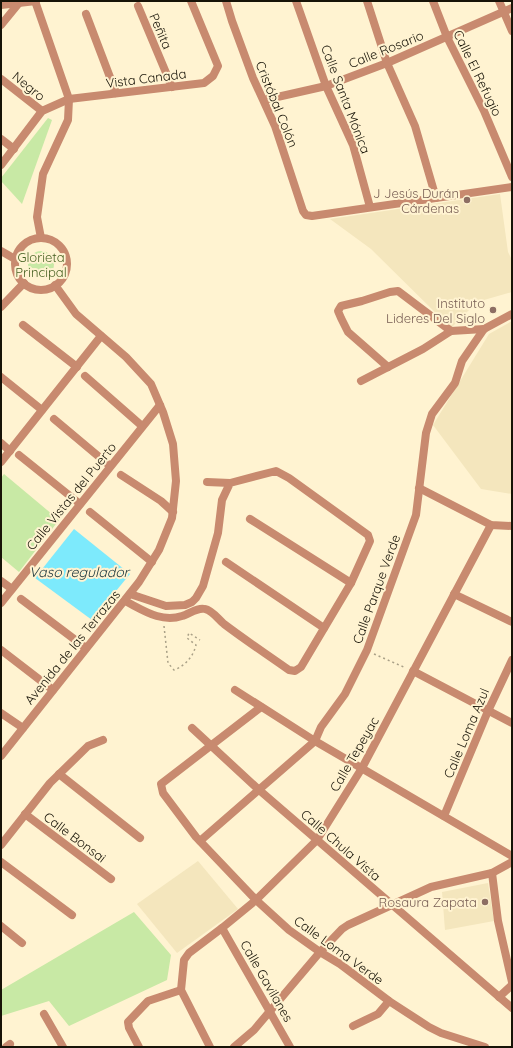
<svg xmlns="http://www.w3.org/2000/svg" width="513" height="1048" viewBox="0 0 513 1048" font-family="Quicksand,sans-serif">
  <rect width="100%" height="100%" fill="#fff3d1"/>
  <!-- built -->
  <g fill="#f4e6bd">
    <polygon points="500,194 508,252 512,260 512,292 477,302 451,328 371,249 330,219"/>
    <polygon points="512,321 512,494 481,489 433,425 489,334"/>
    <polygon points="198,861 238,909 177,953 137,904"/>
    <polygon points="488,883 494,921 445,930 442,892"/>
  </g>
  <!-- green -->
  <g fill="#c8e9a5">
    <polygon points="48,118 52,120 22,204 1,181 1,178"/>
    <circle cx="41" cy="264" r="13"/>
    <polygon points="4,474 59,520 19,572 1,557 1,478"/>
    <polygon points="134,912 171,955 167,980 69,1026 49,1001 1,1016 1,990"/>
  </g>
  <!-- water -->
  <polygon fill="#7deafc" points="74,529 130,574 92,620 35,578"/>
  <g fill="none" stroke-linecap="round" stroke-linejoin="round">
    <!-- path -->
    <g stroke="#a9a087" stroke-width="1.5" stroke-dasharray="2 3" stroke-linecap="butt">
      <path d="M164 626 168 663 174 670C185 666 193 657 196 645L187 638 189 633 200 640"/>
      <polyline points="374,654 406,668"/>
    </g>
    <!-- minor -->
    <g stroke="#c88a6f" stroke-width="8">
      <polyline points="35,1 69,99 68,120 43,174 37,217 41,238"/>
      <polyline points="226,1 232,21 253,78 275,126 303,211 306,215 312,216 512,187"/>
      <polyline points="296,1 326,86 353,145 370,207"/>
      <polyline points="367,1 387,63 415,126 436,198"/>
      <polyline points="433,1 447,37 484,111 512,177"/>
      <polyline points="499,1 512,31"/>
      <polyline points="1,5 36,1"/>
      <polyline points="138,6 172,87"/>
      <polyline points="86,14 116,93"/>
      <polyline points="1,25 19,3"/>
      <polyline points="1,79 42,111"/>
      <polyline points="264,100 326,86 387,63 512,8"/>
      <polyline points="1,139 14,149"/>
      <polyline points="1,165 42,111 69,99 204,83 213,76 218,66 191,1"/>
      <circle cx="41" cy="264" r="26"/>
      <polyline points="1,251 15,259"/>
      <polyline points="1,307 24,283"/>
      <polyline points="23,325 77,367"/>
      <polyline points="388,367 348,332 341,318 338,311 341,306 362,301 390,292 398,291 451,331"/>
      <polyline points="85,376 142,426"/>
      <polyline points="1,377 42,410"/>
      <polyline points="361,381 423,349 451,331 484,329"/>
      <polyline points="54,419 110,466"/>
      <polyline points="1,443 10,451"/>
      <polyline points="19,455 80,504"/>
      <polyline points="1,462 101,336"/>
      <polyline points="121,475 161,501 173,512"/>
      <polyline points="207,482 230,483"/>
      <polyline points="419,488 491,525 512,526"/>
      <polyline points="90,512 152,562"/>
      <polyline points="250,519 351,583"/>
      <polyline points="226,562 324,628"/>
      <polyline points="1,581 12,589"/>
      <polyline points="454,594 512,622"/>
      <polyline points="21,599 86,648"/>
      <path d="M125 601C143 610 161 623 182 616 189 614 198 607 205 609 212 610 219 620 224 624 245 640 268 655 289 670L295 671 301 667 351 583 370 541 368 535 289 478 276 471 230 483 222 500 218 533 203 586 196 598 192 602 185 605 166 606 130 594"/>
      <polyline points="1,603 160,405"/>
      <polyline points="1,650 53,690"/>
      <polyline points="413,671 512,723"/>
      <polyline points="235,690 315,741 512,856"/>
      <polyline points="261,707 161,784 163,793 196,837 256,900 289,930 320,952 340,964 389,1001 429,1027 441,1033 485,1047"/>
      <polyline points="1,713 23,728"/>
      <polyline points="192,728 258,789 512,1008"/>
      <polyline points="1,756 139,582 159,550 172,518 176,481 173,444 163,412 151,384 126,357 76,314 55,285"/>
      <polyline points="59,774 140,838"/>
      <polyline points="25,814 111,879"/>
      <polyline points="444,816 488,711 512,660"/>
      <polyline points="200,841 315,741 321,727 345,694 367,650 416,515 426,433 432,414 455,383 462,361 484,329 512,314"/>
      <polyline points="1,845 50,783 88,746 103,740"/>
      <polyline points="1,862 72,915"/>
      <polyline points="492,873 498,921 512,982"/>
      <polyline points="1,926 22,943"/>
      <polyline points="222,928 290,1047"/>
      <polyline points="499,997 512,985"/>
      <polyline points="44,1014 63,1047"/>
      <polyline points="353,1026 378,1014 389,1001"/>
      <polyline points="6,1047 10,1044"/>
      <polyline points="139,1047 129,1028 128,1022 148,1001 181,990"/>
      <polyline points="210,1047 181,990 184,960 189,953 222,928 256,900 317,840 362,768 491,525"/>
      <polyline points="234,1047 254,1030 320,952 342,929 348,925 431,887 492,873 512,862"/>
    </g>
  </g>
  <!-- markers -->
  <g fill="#8d6e63" stroke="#fff3d1" stroke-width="1.5">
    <circle cx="467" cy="200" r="4"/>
    <circle cx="493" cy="310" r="4"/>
    <circle cx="485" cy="902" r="4"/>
  </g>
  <g text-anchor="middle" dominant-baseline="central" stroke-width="4" stroke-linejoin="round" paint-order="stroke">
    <!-- street labels -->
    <g font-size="13" fill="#171307" stroke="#fff3d1">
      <text transform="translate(161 31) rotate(67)">Peñita</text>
      <text transform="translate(386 49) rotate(-22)">Calle Rosario</text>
      <text transform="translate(478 73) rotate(64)">Calle El Refugio</text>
      <text transform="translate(146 78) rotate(-7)">Vista Canada</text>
      <text transform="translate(29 86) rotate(39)">Negro</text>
      <text transform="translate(346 99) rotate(69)">Calle Santa Mónica</text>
      <text transform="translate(277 104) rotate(68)">Cristóbal Colón</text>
      <text transform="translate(71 496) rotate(-51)">Calle Vistas del Puerto</text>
      <text transform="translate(376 589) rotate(-70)">Calle Parque Verde</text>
      <text transform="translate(72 647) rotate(-51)">Avenida de las Terrazas</text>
      <text transform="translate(466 733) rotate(-67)">Calle Loma Azul</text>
      <text transform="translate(354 754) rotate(-60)">Calle Tepeyac</text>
      <text transform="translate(75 837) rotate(37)">Calle Bonsai</text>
      <text transform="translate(341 845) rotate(41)">Calle Chula Vista</text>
      <text transform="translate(339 950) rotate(36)">Calle Loma Verde</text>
      <text transform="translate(267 981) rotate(60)">Calle Gavilanes</text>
    </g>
    <!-- education labels -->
    <g font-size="13" fill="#785e54" stroke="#fff3d1" text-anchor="end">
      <text x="459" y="193">J Jesús Durán<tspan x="459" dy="15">Cárdenas</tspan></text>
      <text x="485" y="303">Instituto<tspan x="485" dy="15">Lideres Del Siglo</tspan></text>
      <text x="477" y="902">Rosaura Zapata</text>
    </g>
    <!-- park labels -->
    <g font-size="13" fill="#476122" stroke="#fff3d1">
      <text x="41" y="257">Glorieta<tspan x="41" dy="15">Principal</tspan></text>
    </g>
    <!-- water labels -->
    <g font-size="14" font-style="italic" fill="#233c40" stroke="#fff3d1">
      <text x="79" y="572">Vaso regulador</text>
    </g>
  </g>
  <!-- border -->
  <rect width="513" height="1048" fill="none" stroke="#171307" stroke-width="4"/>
</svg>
